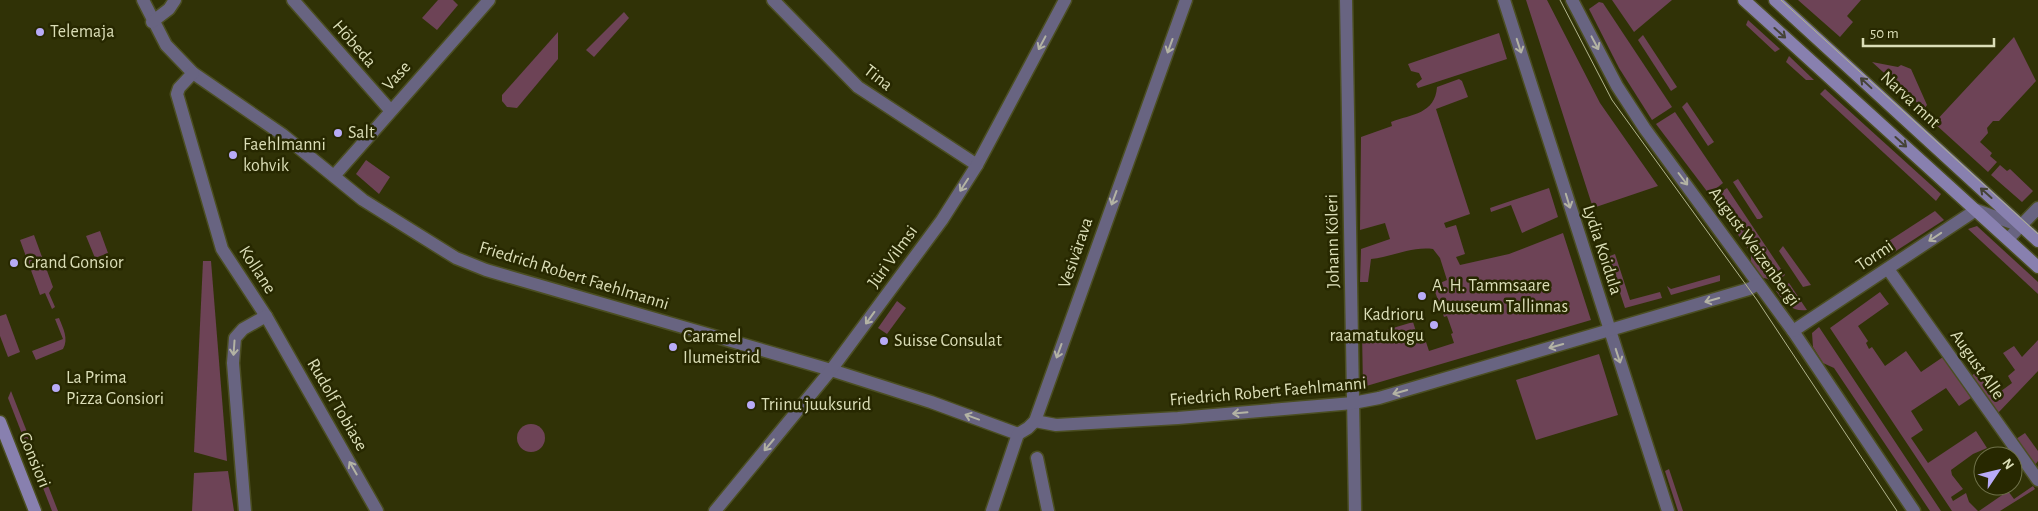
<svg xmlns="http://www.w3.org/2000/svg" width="2038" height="511" viewBox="0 0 2038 511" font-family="'Alegreya Sans',sans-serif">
  <rect width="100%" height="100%" fill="#303206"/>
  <!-- green -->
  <g fill="#6d4356">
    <polygon points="438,0 453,0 458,5 437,30 422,18"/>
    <polygon points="1526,0 1547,0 1600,103 1658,186 1593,208"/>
    <polygon points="1612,0 1672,0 1634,32"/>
    <polygon points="1798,0 1861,0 1847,16 1853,22 1840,37"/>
    <polygon points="1599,2 1603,3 1672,107 1652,120 1619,68 1589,9"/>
    <polygon points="624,12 629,18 594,57 586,50"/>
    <polygon points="1748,20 1780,49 1775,52 1746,25"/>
    <polygon points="558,32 558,59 517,108 507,107 502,101 502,95"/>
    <polygon points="1499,33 1507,59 1418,88 1416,84 1422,79 1419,73 1411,71 1408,64"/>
    <polygon points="1643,35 1677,87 1671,91 1638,40"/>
    <polygon points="2014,37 2036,81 1999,121 1993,121 1987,128 1988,133 1980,142 1992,153 1990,156 1997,162 1988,172 1934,123"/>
    <polygon points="1789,56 1814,80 1806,80 1786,62"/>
    <polygon points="1872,62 1898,67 1901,65 1911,69 1927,105 1924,109"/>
    <path d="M1459 79 1462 81 1468 97 1436 109 1470 214 1444 223 1446 228 1456 225 1465 254 1456 257 1460 265 1509 254 1563 233 1591 320 1363 387 1362 333 1383 331 1413 322 1420 344 1426 342 1429 351 1454 343 1451 334 1453 333 1447 316 1444 317 1433 286 1447 280 1440 258 1433 249C1412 246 1392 257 1371 259L1368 282H1360L1361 249 1390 239 1385 223 1360 230 1361 137 1392 126 1391 122C1412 114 1435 114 1437 87Z"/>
    <polygon points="1825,89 1941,194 1936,201 1820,94"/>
    <polygon points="1687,102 1714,142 1708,146 1682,107"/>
    <polygon points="1675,112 1723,183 1709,194 1656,124"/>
    <polygon points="366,160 390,177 379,194 356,174"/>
    <polygon points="2000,165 2007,171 2010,169 2033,191 2022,202 1991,175"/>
    <polygon points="1738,179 1763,217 1760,219 1757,219 1733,182"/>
    <polygon points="1549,188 1558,217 1522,233 1511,205 1491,212 1490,208"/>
    <polygon points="1727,188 1785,275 1773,285 1768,279 1759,277 1751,264 1751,253 1712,198"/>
    <polygon points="1935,211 1944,220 1882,260 1875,250"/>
    <polygon points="1977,226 2038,282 2038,294 1968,229"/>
    <polygon points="100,231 108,253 95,258 86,236"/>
    <polygon points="34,235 53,287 49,293 55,307 52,309 45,293 40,295 20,240"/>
    <polygon points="1783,246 1811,285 1803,287 1779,251"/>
    <polygon points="1615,254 1630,300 1660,292 1662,298 1625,308 1609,260 1610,256"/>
    <polygon points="203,261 211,261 227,461 194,452"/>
    <polygon points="1720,275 1720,281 1671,295 1667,286 1671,289"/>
    <path d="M1789 283 1807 310C1791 312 1785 303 1776 291Z"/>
    <polygon points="1880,292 1889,304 1858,326 1868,341 1866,343 1869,349 1872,347 1885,366 1906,351 1921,372 1943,357 1971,398 1959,406 1946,388 1911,411 1923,430 1911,438 1928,463 1976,431 1987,448 1973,454 1951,470 1952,475 1963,489 1951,497 1953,501 1966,493 1969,502 1978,511 1952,511 1830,328"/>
    <polygon points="897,301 906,308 887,334 878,328"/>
    <polygon points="6,314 20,352 8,357 0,336 0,316"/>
    <path d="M59 318C63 328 69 339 63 349L36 360 32 351 63 339 55 319Z"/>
    <polygon points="1819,327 1941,511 1930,511 1834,368 1823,363 1813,347 1812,333"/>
    <polygon points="2038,340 2038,371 1998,413 1971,376 1978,371 1997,394 2012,383 2008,376 2015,370 2003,353 2014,346 2022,357"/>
    <polygon points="1599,354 1618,415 1536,440 1516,380"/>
    <polygon points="11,391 58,511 52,511 8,398"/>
    <circle cx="531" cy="438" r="14"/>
    <polygon points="2025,433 2038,451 2038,461 2035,465 2016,439"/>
    <polygon points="1669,469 1683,511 1678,511 1665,471"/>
    <polygon points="228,471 234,511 192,511 194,473"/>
    <polygon points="2033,486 2035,489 2000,511 1979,511 2008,491 2014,499"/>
  </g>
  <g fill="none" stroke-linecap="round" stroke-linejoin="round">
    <!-- minor casing -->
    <g stroke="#4b4e22" stroke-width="15">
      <g id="minor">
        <polyline points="143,0 166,45 193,73 283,135 363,200 456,258 486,270 831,370 931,402 1018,434"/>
        <polyline points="293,0 390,110"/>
        <polyline points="773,0 858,87 977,165"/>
        <polyline points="1346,0 1355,511"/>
        <polyline points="1504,0 1668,511"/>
        <polyline points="1572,0 1617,86 1645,129 1793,331 1914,511"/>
        <polyline points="152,22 169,9 175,0"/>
        <polyline points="193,73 179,88 177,94 222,249 266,316 377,511"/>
        <polyline points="334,176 489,0"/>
        <polyline points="2008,239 2038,208"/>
        <polyline points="1888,269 2038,480"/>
        <polyline points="1793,331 1976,210 2021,226"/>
        <polyline points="1035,421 1056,425 1178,418 1353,403 1379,398 1749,289 1758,284"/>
        <polyline points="1037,458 1048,511"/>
        <polyline points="245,511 233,363 235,338 243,329 266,316"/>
        <polyline points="992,511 1018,434 1028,428 1035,421 1186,0"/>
      </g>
    </g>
    <!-- tertiary casing -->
    <g stroke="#4b4e22" stroke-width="15">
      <polyline id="tertiary" points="715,511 831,370 942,220 977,165 1065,0"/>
    </g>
    <!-- secondary casing -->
    <g stroke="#4b4e22" stroke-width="15">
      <g id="secondary">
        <polyline points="1744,0 2038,267"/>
        <polyline points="1775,0 2038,241"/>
        <polyline points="0,422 35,511"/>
      </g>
    </g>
    <!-- minor -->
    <use href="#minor" stroke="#686481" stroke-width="12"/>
    <!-- tertiary -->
    <use href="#tertiary" stroke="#686481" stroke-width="12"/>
    <!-- secondary -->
    <use href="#secondary" stroke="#8880af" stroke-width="12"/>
    <!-- tram -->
    <g stroke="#b1b48c" stroke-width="1">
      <polyline points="1560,0 1612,100 1757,300 1897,511"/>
      <polyline points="1781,0 2038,234"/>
    </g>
  </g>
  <!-- one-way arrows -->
  <defs><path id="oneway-shaft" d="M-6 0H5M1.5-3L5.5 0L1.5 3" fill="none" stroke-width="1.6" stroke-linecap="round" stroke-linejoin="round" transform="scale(1.25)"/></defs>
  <g stroke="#444235">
    <use href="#oneway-shaft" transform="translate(1780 33) rotate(42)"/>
    <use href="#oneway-shaft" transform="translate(1866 83) rotate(-137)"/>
    <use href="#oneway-shaft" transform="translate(1901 142) rotate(42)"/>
    <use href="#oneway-shaft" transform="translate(1986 193) rotate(-138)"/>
  </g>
  <g stroke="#b3b3a4">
    <use href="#oneway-shaft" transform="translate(1042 43) rotate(118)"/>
    <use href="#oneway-shaft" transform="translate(1595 43) rotate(62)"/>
    <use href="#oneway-shaft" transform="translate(1170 46) rotate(110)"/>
    <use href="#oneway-shaft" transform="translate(1519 46) rotate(72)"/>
    <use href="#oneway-shaft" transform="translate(1683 179) rotate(53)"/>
    <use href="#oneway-shaft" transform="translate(964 185) rotate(123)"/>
    <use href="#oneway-shaft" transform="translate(1114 198) rotate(110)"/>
    <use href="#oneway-shaft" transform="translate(1568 201) rotate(73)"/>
    <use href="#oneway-shaft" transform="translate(1935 237) rotate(146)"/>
    <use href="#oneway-shaft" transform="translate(1712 300) rotate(164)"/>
    <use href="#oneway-shaft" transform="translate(870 318) rotate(126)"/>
    <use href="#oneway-shaft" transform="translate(1556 346) rotate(164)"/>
    <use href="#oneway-shaft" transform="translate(234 348) rotate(94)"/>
    <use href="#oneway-shaft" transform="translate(1059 351) rotate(110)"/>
    <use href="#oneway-shaft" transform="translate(1618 356) rotate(72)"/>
    <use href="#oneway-shaft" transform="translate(1400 392) rotate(164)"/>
    <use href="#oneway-shaft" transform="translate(1240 413) rotate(175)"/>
    <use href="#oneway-shaft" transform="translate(972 417) rotate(-160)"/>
    <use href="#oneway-shaft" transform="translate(769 445) rotate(130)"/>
    <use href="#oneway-shaft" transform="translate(353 468) rotate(-120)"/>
  </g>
  <!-- markers -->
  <g fill="#b8abf7" stroke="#272800" stroke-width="2">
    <circle cx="40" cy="32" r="5"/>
    <circle cx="338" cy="133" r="5"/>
    <circle cx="233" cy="155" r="5"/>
    <circle cx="14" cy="263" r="5"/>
    <circle cx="1422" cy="296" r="5"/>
    <circle cx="1434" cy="325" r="5"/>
    <circle cx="884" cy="341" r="5"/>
    <circle cx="673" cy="347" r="5"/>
    <circle cx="56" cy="388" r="5"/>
    <circle cx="751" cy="405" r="5"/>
  </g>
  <g text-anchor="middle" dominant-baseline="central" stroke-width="5" stroke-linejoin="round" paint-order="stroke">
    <!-- poi labels -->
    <g font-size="18" fill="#dbdeb7" stroke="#272800" text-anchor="start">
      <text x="50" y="32">Telemaja</text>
      <text x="348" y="133">Salt</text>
      <text x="243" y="145">Faehlmanni<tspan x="243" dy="21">kohvik</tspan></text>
      <text x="24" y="263">Grand Gonsior</text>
      <text x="1432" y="286">A. H. Tammsaare<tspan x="1432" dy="21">Muuseum Tallinnas</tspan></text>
      <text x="1424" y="315" text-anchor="end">Kadrioru<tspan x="1424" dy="21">raamatukogu</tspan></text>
      <text x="683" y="337">Caramel<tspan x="683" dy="21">Ilumeistrid</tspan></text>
      <text x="894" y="341">Suisse Consulat</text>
      <text x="66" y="378">La Prima<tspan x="66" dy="21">Pizza Gonsiori</tspan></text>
      <text x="761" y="405">Triinu juuksurid</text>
    </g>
    <!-- street labels -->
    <g font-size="18" fill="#dbdeb7" stroke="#272800">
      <text transform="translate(354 44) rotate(49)">Hõbeda</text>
      <text transform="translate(397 76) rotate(-48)">Vase</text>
      <text transform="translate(878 78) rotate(38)">Tina</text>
      <text transform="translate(1910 100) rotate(43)">Narva mnt</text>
      <text transform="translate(1333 241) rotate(-91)">Johann Köleri</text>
      <text transform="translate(1754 247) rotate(54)">August Weizenbergi</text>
      <text transform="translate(1602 250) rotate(72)">Lydia Koidula</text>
      <text transform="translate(1076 253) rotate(-71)">Vesivärava</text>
      <text transform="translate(1875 256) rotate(-34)">Tormi</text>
      <text transform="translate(893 257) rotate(-54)">Jüri Vilmsi</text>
      <text transform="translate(257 270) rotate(57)">Kollane</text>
      <text transform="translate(574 276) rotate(17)">Friedrich Robert Faehlmanni</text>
      <text transform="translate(1977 365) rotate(55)">August Alle</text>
      <text transform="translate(1268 392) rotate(-5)">Friedrich Robert Faehlmanni</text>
      <text transform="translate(337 405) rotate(60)">Rudolf Tobiase</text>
      <text transform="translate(34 460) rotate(68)">Gonsiori</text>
    </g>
  </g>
  <!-- north arrow -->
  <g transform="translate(1998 471) rotate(55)"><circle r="24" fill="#272800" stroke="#6f7149"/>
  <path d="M0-4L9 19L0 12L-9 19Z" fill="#b8abf7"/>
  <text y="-8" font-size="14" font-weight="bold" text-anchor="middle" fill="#dbdeb7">N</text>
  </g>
  <!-- scale -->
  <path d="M1863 38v8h131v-8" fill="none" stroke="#dbdeb7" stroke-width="2.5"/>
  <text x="1870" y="38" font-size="15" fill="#dbdeb7" stroke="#272800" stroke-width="4" paint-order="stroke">50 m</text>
</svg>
